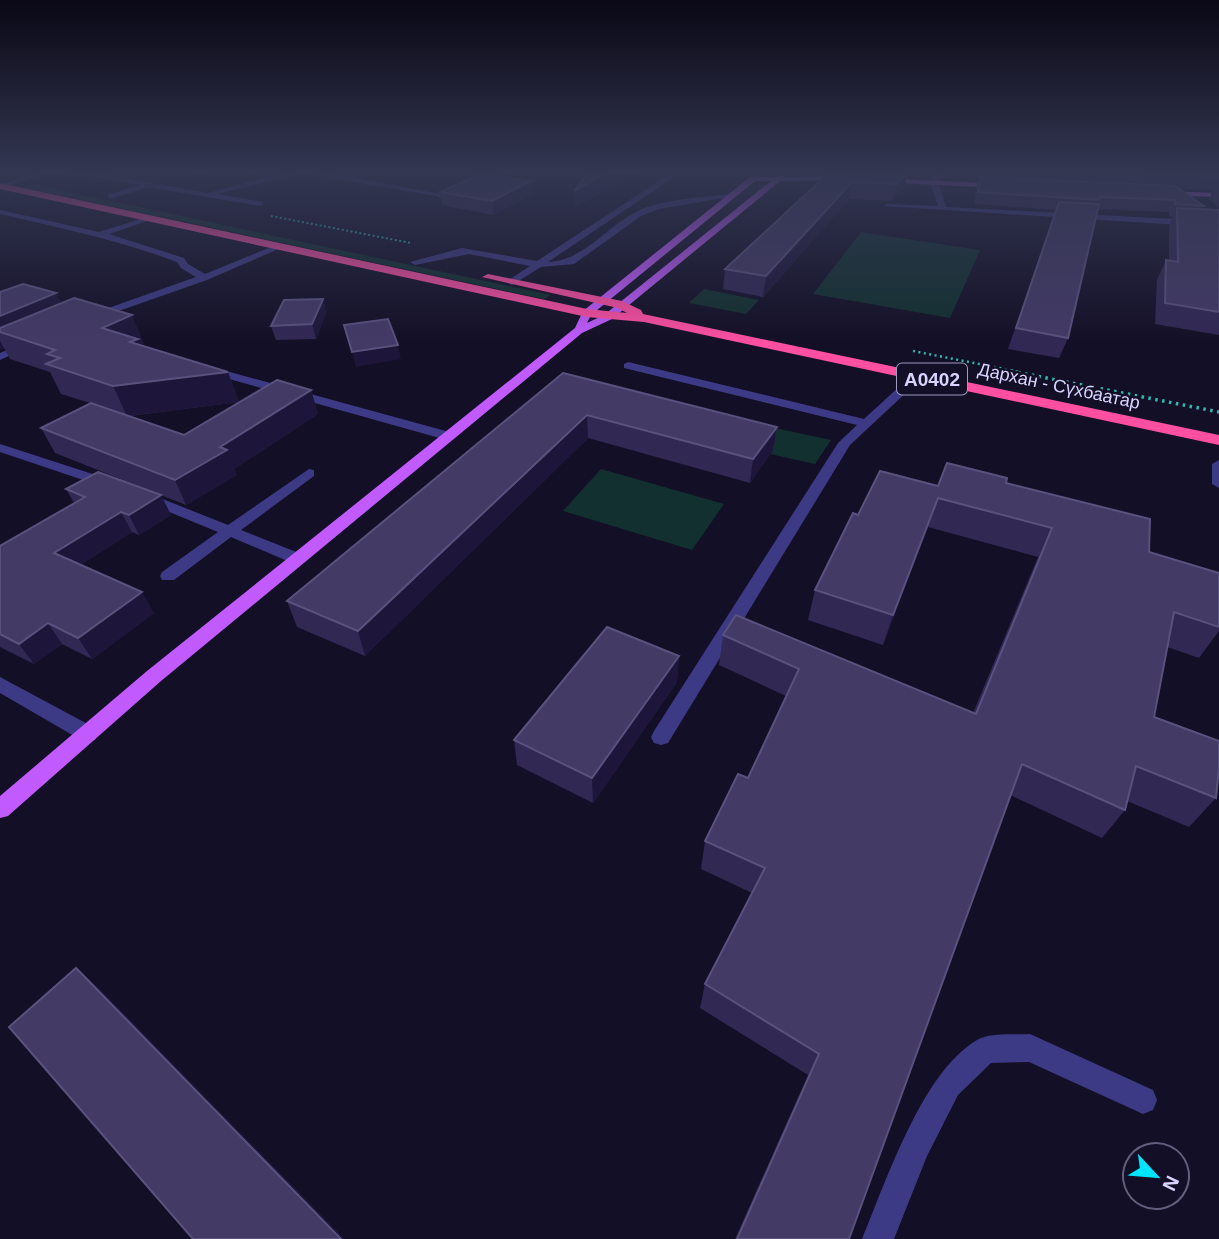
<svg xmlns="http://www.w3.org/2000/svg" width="1219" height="1239" viewBox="0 0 1219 1239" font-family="Helvetica,sans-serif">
  <rect width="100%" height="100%" fill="#130f26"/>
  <!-- green -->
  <g fill="#12302f">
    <polygon points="36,185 551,295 544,299 26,188"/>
    <polygon points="861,232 980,250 950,318 813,294"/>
    <polygon points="704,289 759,300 746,314 689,303"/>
    <polygon points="756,424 831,440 815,464 770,454 772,450"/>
    <polygon points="601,469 724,504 692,550 563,511"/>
  </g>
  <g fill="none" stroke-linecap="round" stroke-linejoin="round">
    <!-- path-far2 -->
    <polyline stroke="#2fb8b0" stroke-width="2" stroke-dasharray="2 2.5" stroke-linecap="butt" points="271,216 411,243"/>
    <!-- path-far1 -->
    <polyline stroke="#2fb8b0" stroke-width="2.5" stroke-dasharray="2 3.5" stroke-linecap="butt" points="913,351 1020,372"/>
    <!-- path -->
    <polyline stroke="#2fb8b0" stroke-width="3.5" stroke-dasharray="2.5 4.5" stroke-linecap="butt" points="1011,371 1219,412"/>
    <!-- minor -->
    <g fill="#3d3a85" fill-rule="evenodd">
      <polygon points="41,171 109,173 112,176 208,193 291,171 317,171 452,196 448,198 303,173 217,194 264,202 261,206 148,187 110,199 107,195 140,185 97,177 46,174 0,188 0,185"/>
      <path d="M674 171H683L548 262C583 261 606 227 636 212 664 198 701 198 731 194L735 196 659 209 641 216 574 264 541 267 512 285 509 284V280L530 266 469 254 415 265 410 262 462 248 537 261Z"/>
      <polygon points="758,171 766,171 756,181 750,181"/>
      <polygon points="783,171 791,171 780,182 774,182"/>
      <polygon points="937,171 945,171 938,182 946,207 1195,220 1199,223 1195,226 883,206 887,204 938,206 930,182"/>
      <polygon points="1094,176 1122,179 1144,192 1140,194 1117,183 1091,180"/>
      <path d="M0 210 99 232 150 216V220L109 234 184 258 188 264 205 274 276 245 283 247 207 280 90 321 85 318 86 316 196 277 181 268 177 262C119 240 60 228 0 214Z"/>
      <polygon points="25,342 35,344 0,360 0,353"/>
      <polygon points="628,362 864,419 914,373 924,376 850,445 668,743 661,745 654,743 651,737 654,731 838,443 857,425 624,368 624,364"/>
      <polygon points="208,366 453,433 455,436 453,439 443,439 204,372 202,370"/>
      <polygon points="0,444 114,481 116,484 109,488 104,487 0,452"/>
      <polygon points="1219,460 1219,488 1212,484 1212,464"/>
      <polygon points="309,469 314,470 314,476 241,530 304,555 306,559 304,563 292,563 231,537 174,580 162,580 160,576 162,572 218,532 140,500 140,494 150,494 228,525"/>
      <polygon points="0,677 95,728 98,734 95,740 88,742 81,740 0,693"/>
      <path d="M1030 1034 1153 1090 1157 1100 1153 1110 1143 1114 1029 1062 991 1063 958 1095 927 1156 894 1239H862C886 1182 922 1072 977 1040 990 1032 1014 1035 1030 1034Z"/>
    </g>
    <!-- major -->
    <g fill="#c25bff" fill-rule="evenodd">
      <path d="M848 176 851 180 780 181 612 319 582 333 161 681 8 816 0 818V796L147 671 575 328 583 311 750 177ZM755 181H771L604 315 587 323 591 315Z"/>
      <polygon points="883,178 999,184 1003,186 999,188 880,182"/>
      <polygon points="1163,191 1219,193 1219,197 1160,195"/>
    </g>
    <!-- highway -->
    <polygon fill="#ff4fa3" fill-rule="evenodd" points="0,183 587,309 627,313 618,308 482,277 488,274 622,301 641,310 643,314 1219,435 1219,445 644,322 587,317 0,189"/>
  </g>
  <!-- wall -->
  <g fill="#312854" fill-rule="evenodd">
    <polygon points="182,171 210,171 201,174"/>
    <polygon points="589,171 648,171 647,172 635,173 574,208 574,191"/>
    <polygon points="831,171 916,171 912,176 907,176 905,185 893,201 849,199 763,297 723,289 725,269"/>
    <path d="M978 171H1219V208L1209 199 1213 190 1179 189 1204 206 1202 209 1219 210V335L1155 324 1157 280 1166 260 1169 261V226L1173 217 1169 216V212L1098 209 1068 338 1059 358 1008 349 1056 210 975 204 976 189 979 179H977ZM1120 177 1134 184 1117 183Z"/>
    <polygon points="440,192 532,194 493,215 442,205"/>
    <polygon points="0,292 61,304 144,343 140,344 140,345 228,372 239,402 130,416 184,435 311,390 318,414 234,469 237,475 186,505 55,453 41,428 90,403 61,394 50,372 10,359 4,348 0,350"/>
    <polygon points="323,299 326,313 316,339 276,340 271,326"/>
    <polygon points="563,373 777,427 773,450 750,483 588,438 365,656 297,627 287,601"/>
    <polygon points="1006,483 1149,552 1219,573 1219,631 1199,658 1167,647 1154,717 1216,798 1189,827 1127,801 1125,810 1102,838 1010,795 849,1239 735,1239 808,1075 700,1008 705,984 752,893 701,869 705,841 748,778 786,696 719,665 723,635 973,713 1038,557 928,527 883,645 808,620 815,590 858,515 938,486"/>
    <polygon points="66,489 161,495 171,515 139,535 132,532 80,565 154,613 92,659 62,644 34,664 0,647 0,546 74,503"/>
    <polygon points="679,656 677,682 593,803 517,765 514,740"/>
  </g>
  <!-- shaded-wall -->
  <g fill="#1d163a">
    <polygon points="200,171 210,171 201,174"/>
    <polygon points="609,171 635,171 635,173 574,208 574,191"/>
    <polygon points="907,171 908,171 905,185 893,201 897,184"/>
    <polygon points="531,181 532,194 493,215 492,201"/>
    <polygon points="852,182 849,199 763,297 766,276"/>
    <polygon points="56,293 69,320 0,332 0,316"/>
    <polygon points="323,299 326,313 316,339 312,324"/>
    <polygon points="132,315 144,343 140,344 150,367 102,328"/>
    <polygon points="0,341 4,348 0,350"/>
    <polygon points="398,345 401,359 356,367 352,352"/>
    <polygon points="228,372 239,402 127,416 113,386"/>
    <polygon points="311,390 318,414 234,469 237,475 186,505 175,480 220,447"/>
    <polygon points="587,415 588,438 365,656 358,631"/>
    <polygon points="777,427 773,450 750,483 753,459"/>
    <polygon points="161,495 171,515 139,535 129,515"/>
    <polygon points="938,498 928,527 883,645 893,615"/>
    <polygon points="121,512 132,532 67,573 54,553"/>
    <polygon points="142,592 154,613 92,659 78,638"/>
    <polygon points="48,623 62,644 34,664 19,644"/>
    <polygon points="679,656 677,682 593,803 592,778"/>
    <polygon points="76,968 100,989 345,1239 341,1239"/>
  </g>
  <!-- building -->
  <g fill="#433a66" stroke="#5a527e" stroke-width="2">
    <polygon points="589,171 609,171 574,191"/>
    <polygon points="831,171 907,171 897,184 852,182 766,276 725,269"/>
    <polygon points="1141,171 1219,171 1219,176 1145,173"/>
    <polygon points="480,174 531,181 492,201 440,192"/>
    <polygon points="980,177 1175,186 1204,206 1175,204 1175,200 1100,197 1099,200 978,192"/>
    <polygon points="1059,202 1099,204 1068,338 1016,328"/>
    <polygon points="1177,208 1219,210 1219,312 1165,303 1166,260 1178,262"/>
    <polygon points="23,284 56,293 0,316 0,292"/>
    <polygon points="74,298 132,315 102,328 138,339 130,342 228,372 113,386 46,364 60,358 47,354 55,350 0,332 0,328"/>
    <polygon points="323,299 312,324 271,326 284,300"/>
    <polygon points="388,319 398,345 352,352 344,325"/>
    <polygon points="563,373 777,427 753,459 587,415 358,631 287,601"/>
    <polygon points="277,380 311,390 220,447 227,450 175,480 41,428 91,403 184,435"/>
    <polygon points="947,463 1007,478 1006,483 1150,519 1149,552 1219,573 1219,627 1174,612 1154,717 1219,741 1219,768 1216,798 1136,766 1125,810 1022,764 849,1239 737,1239 819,1054 705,984 765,868 705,841 738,774 748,778 799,669 723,635 736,615 976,714 1052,528 938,498 893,615 815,590 853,513 858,515 880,471 938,486"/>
    <polygon points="98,472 161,495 129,515 121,512 54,553 142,592 78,638 48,623 19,644 0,634 0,546 85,497 66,489"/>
    <polygon points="607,627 679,656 592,778 514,740"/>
    <polygon points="76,968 341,1239 193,1239 9,1027"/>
  </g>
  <!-- sky -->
  <linearGradient id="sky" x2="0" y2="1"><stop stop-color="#0a0815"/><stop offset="0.5" stop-color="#333752"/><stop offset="1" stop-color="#333752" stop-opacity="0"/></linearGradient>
  <rect width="1219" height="344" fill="url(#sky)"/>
  <g text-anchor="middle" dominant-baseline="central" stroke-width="5" stroke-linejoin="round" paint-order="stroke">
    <!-- far-street labels -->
    <g font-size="18" fill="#d9d4ff" stroke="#130f26">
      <text transform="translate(1059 386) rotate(12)">Дархан - Сүхбаатар</text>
    </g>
    <!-- shield labels -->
    <rect fill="#130f26" stroke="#9e99be" stroke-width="2" x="897" y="363.5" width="70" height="31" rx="5"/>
    <g font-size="19" font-weight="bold" fill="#d9d4ff">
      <text x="932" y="379">A0402</text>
    </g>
  </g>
  <!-- north arrow -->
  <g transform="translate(1156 1176) rotate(116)"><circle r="33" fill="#130f26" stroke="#625e7d" stroke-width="2"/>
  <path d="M0-5L12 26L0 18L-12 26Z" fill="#00e5ff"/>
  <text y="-10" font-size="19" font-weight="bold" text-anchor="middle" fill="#d9d4ff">N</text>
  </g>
</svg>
